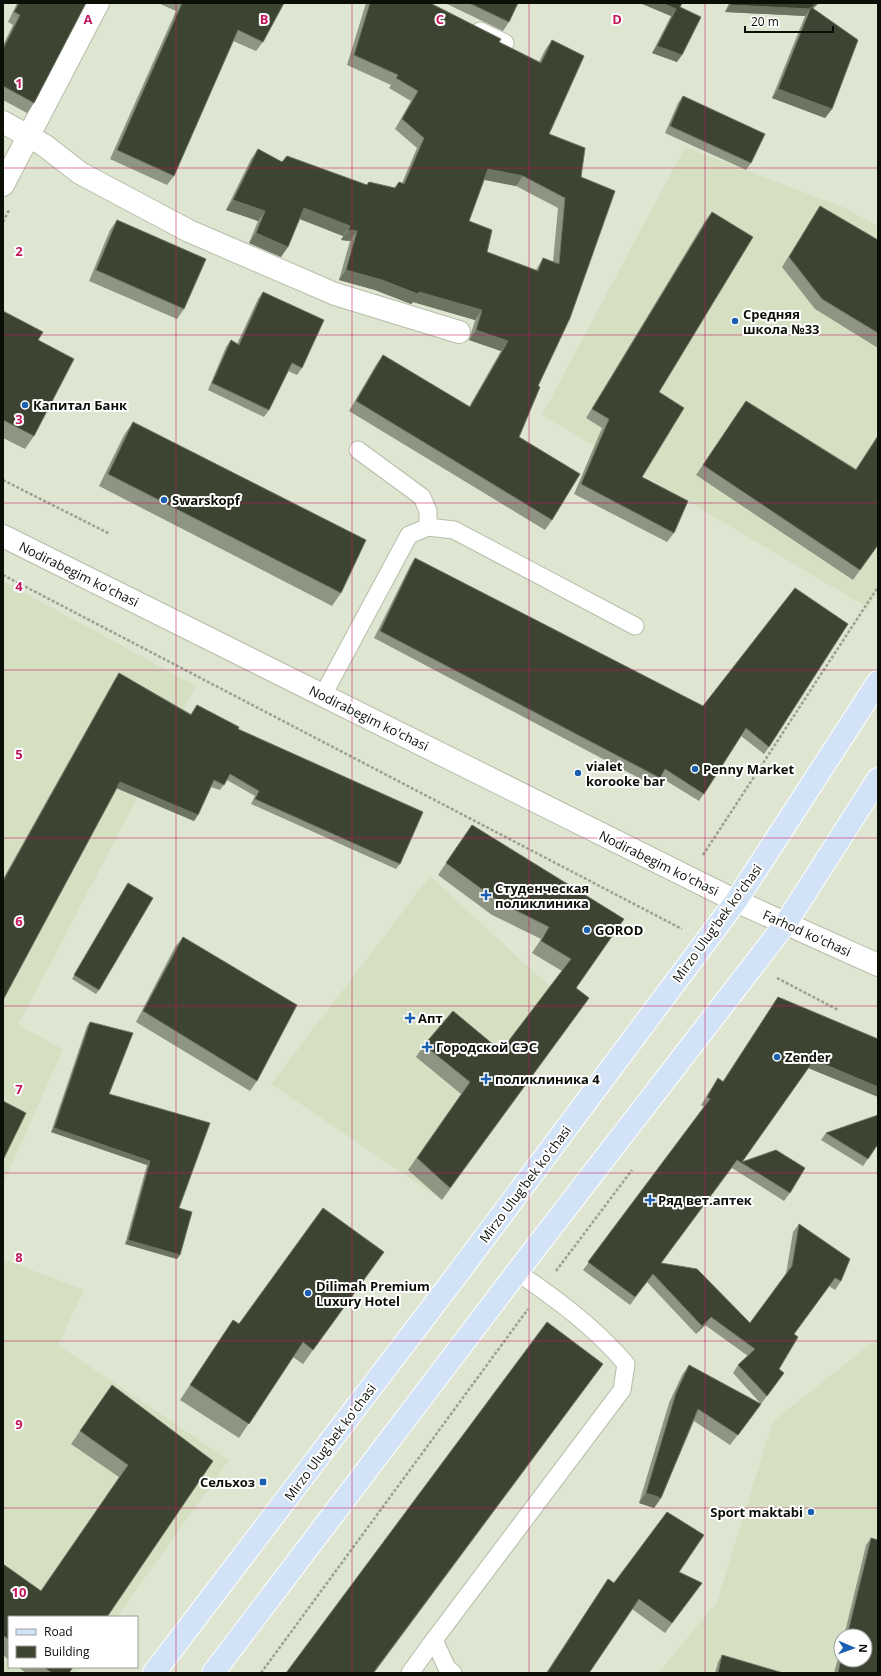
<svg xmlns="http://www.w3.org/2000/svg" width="881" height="1676" viewBox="0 0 881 1676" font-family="'Open Sans',sans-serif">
  <rect width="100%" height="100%" fill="#dee6d1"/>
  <!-- built -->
  <g fill="#d5e0c3" fill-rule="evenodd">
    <polygon points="685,147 845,208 878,226 878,593 868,608 542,415"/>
    <polygon points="3,581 196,686 18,1025 63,1049 3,1184"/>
    <polygon points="430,876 536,974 581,1010 442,1200 271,1084"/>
    <polygon points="3,1259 84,1290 58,1345 229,1460 117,1617 9,1617 9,1667 82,1667 77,1673 3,1673"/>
    <path d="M878 1338V1673H658L717 1602 773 1421ZM841 1636H865V1660H841Z"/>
  </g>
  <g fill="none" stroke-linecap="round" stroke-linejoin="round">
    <!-- lane casing -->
    <g stroke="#b6beaa" stroke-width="19">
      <g id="lane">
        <polyline points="480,31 505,43"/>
        <polyline points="358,450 422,497 428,511 428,527"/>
        <polyline points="323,695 409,535 428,527 454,530 635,626"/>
        <polyline points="410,1673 434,1640"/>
        <path d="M453 1673 447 1668 434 1640 622 1390 626 1364C596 1328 555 1298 517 1272"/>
      </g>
    </g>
    <!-- street casing -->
    <g stroke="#b6beaa" stroke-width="24">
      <polyline id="street" points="3,122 44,145 80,173 189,231 335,294 459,332"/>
    </g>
    <!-- secondary casing -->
    <g stroke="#b6beaa" stroke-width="24">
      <g id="secondary">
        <polyline points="3,185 98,3"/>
        <polyline points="3,536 736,901 878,965"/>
      </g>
    </g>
    <!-- primary casing -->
    <g stroke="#fff" stroke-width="24">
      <g id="primary">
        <polyline points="154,1673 459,1272 736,901 878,682"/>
        <polyline points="213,1673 517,1272 786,923 878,779"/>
      </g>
    </g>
    <!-- path -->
    <g stroke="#9ba191" stroke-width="2.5" stroke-dasharray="3 2" stroke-linecap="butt">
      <polyline points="3,222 9,210"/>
      <polyline points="3,480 110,534"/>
      <polyline points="3,575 682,929"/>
      <polyline points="703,855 878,587"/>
      <polyline points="777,978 838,1010"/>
      <polyline points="556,1271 632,1170"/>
      <polyline points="261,1673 528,1309"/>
    </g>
    <!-- lane -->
    <use href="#lane" stroke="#fff" stroke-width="17"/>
    <!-- street -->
    <use href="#street" stroke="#fff" stroke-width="22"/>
    <!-- secondary -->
    <use href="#secondary" stroke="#fff" stroke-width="22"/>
    <!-- primary -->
    <use href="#primary" stroke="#d3e3f7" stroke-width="22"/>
  </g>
  <!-- wall -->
  <g fill="#8e9582" fill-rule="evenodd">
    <polygon points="17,3 86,3 34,103 27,113 3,100 3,45 13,25 8,22"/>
    <polygon points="158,3 284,3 263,42 256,51 233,41 174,176 167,185 110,159 176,11"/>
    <path d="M366 3H430L499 42 539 62 545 50 552 40 549 134 585 148 538 386 519 437 552 520 545 530 349 411 376 365 383 355 469 407 501 351 469 340 475 320 413 302 411 304 375 290 339 280 350 241 341 240 343 236 300 219 281 257 249 243 258 221 226 210 251 159 258 149 282 162 366 185 369 182 395 188 402 183 417 148 395 129 411 101 389 88 391 85 347 65ZM484 180 516 186 558 208 553 262 543 258 536 270 487 252 469 221Z"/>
    <polygon points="445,3 518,3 509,22 503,31"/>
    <polygon points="640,3 682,3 680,7 677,62 652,53 671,16"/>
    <polygon points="729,3 819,3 813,8 832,109 825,118 772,98 805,16 725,12"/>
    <polygon points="683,96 751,163 746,170 665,133 678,103"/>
    <polygon points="820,206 878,240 878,348 815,309 782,267 813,217"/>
    <polygon points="712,212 659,392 642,477 674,533 667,542 574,494 602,428 586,418 705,221"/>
    <polygon points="117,220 184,309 177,319 89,281 110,230"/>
    <polygon points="263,292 302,368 297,375 288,371 269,410 264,417 208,390 226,347 231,340 237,344 258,299"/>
    <polygon points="3,311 38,340 34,436 25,449 3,438"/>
    <polygon points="746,401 856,469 878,435 878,545 853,580 696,475"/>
    <polygon points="133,422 341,593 332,606 99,486 124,435"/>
    <polygon points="415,558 703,706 795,588 769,747 764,754 741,736 699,801 660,777 654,786 374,638 410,566"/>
    <polygon points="119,673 191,714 197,705 238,729 400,864 396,869 251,804 255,796 227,780 220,790 211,787 194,821 117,788 3,1000 3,879 115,679"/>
    <polygon points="472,825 624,919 576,988 589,998 442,1200 408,1170 461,1094 416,1057 424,1045 501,1051 562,971 532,953 541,939 492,915 438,875"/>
    <polygon points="128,883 99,990 96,994 72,979"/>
    <polygon points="183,937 257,1081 250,1091 136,1022 175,947"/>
    <polygon points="778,997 808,1068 742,1162 790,1193 784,1201 732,1168 661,1263 750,1323 786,1274 793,1232 799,1224 841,1281 835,1290 829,1286 794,1334 779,1369 778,1381 761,1404 733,1373 738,1365 748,1356 705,1325 696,1334 647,1282 630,1305 583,1270 704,1107 701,1105 718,1078 723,1081"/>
    <polygon points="90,1022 109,1094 179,1208 177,1259 125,1244 147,1165 51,1132 87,1026"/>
    <polygon points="826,1133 878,1144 863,1166 821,1140"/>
    <polygon points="374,1266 303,1364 293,1357 239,1438 180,1400 233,1320 239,1324"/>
    <polygon points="689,1365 754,1414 730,1445 694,1421 661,1498 654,1508 639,1503 669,1403 682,1375"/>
    <polygon points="112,1385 213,1461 9,1617 9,1660 3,1655 3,1564 41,1591 119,1477 71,1444"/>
    <polygon points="871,1538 878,1673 834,1673 841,1647 841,1660 865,1636 844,1636 866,1545"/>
    <polygon points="679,1572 702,1583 665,1633 632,1609 589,1673 546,1673 608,1579 614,1583"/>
    <polygon points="722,1655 783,1673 715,1673 718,1662"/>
    <polygon points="18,1667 73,1667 69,1673 26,1673"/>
  </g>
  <!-- shaded-wall -->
  <g fill="#6d7562">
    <polygon points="640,3 662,3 676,9 671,16"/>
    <polygon points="816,3 819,3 809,12 811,8"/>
    <polygon points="730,5 810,9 805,16 725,12"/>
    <polygon points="657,46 682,55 677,62 652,53"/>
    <polygon points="778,89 832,109 825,118 772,98"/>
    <polygon points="488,169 523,176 516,186 481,179"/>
    <polygon points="233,200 265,211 258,221 226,210"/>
    <polygon points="304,208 350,226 343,236 297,218"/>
    <polygon points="348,230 357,231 350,241 341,240"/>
    <polygon points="256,233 288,247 281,257 249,243"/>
    <polygon points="346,270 382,280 419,292 482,310 475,320 413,302 411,304 375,290 339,280"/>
    <polygon points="476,330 508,341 501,351 469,340"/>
    <polygon points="120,782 198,815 194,821 116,788"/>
    <polygon points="814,1060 878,1087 878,1097 808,1068 736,1170"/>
    <polygon points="54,1128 150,1161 147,1165 51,1132"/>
    <polygon points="128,1240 180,1255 177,1259 125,1244"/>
    <polygon points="711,1317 705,1325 696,1334 702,1326"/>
    <polygon points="603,1364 374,1673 373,1673"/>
    <polygon points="646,1493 661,1498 654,1508 639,1503"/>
  </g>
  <!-- building -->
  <g fill="#3d4432" stroke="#6d7562" fill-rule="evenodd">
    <polygon points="19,3 86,3 34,103 3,86 3,49 20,15 14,12"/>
    <polygon points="182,3 284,3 263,42 238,30 174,176 117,150"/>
    <path d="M370 3H430L501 39 499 42 541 63 552 40 584 56 549 134 585 148 581 177 615 191 570 318 538 386 540 387 519 437 580 474 552 520 356 401 383 355 470 407 508 341 476 330 482 310 419 292 418 294 382 280 346 270 357 231 348 230 350 226 304 208 288 247 256 233 265 211 233 200 258 149 282 162 287 156 367 185 369 182 395 188 399 182 404 184 424 138 402 119 418 91 396 78 398 75 354 55ZM488 169 523 176 565 198 559 264 543 258 538 271 487 252 492 230 469 221Z"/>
    <polygon points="469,3 518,3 509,22"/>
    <polygon points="662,3 682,3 680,7 701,17 682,55 657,46 676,9"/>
    <polygon points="731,3 816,3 810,9 730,5"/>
    <polygon points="811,7 858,40 832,109 778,89"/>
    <polygon points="683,96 765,134 751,163 670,126"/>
    <polygon points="820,206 878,240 878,333 822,299 789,257"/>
    <polygon points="712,212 753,237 659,392 684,408 642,477 688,501 674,533 581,484 609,419 592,409"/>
    <polygon points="117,220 206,259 184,309 96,270"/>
    <polygon points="263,292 324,320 302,368 292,363 269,410 212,383 231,340 239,345"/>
    <polygon points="3,311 43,332 38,340 74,359 34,436 3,420"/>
    <polygon points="746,401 856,470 878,436 878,545 860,570 703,465"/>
    <polygon points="133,422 366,540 341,593 108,474"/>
    <polygon points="415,558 703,706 795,588 848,624 769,747 746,728 704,794 665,769 660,778 380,631"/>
    <polygon points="119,673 191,715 197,705 239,727 238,729 423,812 400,864 255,799 259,791 230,774 224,785 214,780 198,815 120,782 3,1000 3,881"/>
    <polygon points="472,825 624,919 576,988 589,998 450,1188 417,1158 470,1082 424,1045 453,1011 501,1051 571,959 541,941 549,927 501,903 446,863"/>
    <polygon points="128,883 153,898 99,990 74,975"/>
    <polygon points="183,937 297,1005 257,1081 143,1011"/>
    <polygon points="778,997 878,1039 878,1087 814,1060 742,1162 776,1150 805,1168 790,1193 737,1160 661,1263 697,1269 750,1323 792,1266 799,1224 850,1259 841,1281 835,1278 794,1334 798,1337 779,1369 784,1373 767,1396 738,1365 755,1349 711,1317 702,1326 653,1274 635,1297 588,1262 710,1099 707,1097 718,1078 723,1082"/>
    <polygon points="90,1022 133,1033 109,1094 210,1123 179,1208 192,1212 180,1255 128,1240 150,1161 54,1128"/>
    <polygon points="3,1101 26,1113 3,1160"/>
    <polygon points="878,1115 878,1144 868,1159 826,1133"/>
    <polygon points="323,1208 384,1252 313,1350 303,1342 249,1424 190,1385 233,1320 239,1324"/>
    <polygon points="547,1322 603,1364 373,1673 286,1673"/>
    <polygon points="689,1365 761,1404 738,1435 698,1409 661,1498 646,1493 676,1393"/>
    <polygon points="112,1385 213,1461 107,1617 9,1617 9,1640 3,1635 3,1564 41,1591 128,1465 80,1431"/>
    <polygon points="667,1512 704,1535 679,1572 702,1583 672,1623 639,1599 589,1673 547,1673 608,1579 614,1583"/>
    <polygon points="871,1538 878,1540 878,1673 838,1673 841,1659 841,1660 865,1660 865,1636 847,1636"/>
    <polygon points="722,1655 783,1673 718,1673"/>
    <polygon points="44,1667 73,1667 69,1673 52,1673"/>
  </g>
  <!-- grid -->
  <path fill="none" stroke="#c2185b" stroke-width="1" stroke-opacity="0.55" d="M176 3V1673M352 3V1673M529 3V1673M705 3V1673M3 168H878M3 335H878M3 503H878M3 670H878M3 838H878M3 1006H878M3 1173H878M3 1341H878M3 1508H878"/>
  <!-- markers -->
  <g fill="#1b60b0" stroke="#fff" stroke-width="1.5">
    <circle cx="735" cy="321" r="4"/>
    <circle cx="25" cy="405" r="4"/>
    <circle cx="164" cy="500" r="4"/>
    <circle cx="695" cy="769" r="4"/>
    <circle cx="578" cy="773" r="4"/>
    <path d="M484 889h4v4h4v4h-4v4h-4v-4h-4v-4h4z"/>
    <circle cx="587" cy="930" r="4"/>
    <path d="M408 1012h4v4h4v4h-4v4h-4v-4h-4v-4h4z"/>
    <path d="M425 1041h4v4h4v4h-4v4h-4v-4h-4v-4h4z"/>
    <circle cx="777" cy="1057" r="4"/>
    <path d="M484 1073h4v4h4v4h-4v4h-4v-4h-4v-4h4z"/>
    <path d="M648 1194h4v4h4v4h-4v4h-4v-4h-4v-4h4z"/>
    <circle cx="308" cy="1293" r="4"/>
    <rect x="259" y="1478" width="8" height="8" rx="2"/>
    <circle cx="811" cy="1512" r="4"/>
  </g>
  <g text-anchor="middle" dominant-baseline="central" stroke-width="4" stroke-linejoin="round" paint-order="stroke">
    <!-- poi labels -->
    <g font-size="13" font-weight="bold" fill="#0c0f08" stroke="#fff" text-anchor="start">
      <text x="743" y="314">Средняя<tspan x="743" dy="15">школа №33</tspan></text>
      <text x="33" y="405">Капитал Банк</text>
      <text x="172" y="500">Swarskopf</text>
      <text x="586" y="766">vialet<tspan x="586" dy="15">korooke bar</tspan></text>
      <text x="703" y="769">Penny Market</text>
      <text x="495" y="888">Студенческая<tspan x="495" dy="15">поликлиника</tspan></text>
      <text x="595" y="930">GOROD</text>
      <text x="418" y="1018">Апт</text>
      <text x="436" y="1047">Городской СЭС</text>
      <text x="785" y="1057">Zender</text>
      <text x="495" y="1079">поликлиника 4</text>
      <text x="658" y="1200">Ряд вет.аптек</text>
      <text x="316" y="1286">Dilimah Premium<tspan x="316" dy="15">Luxury Hotel</tspan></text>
      <text x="255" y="1482" text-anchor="end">Сельхоз</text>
      <text x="803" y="1512" text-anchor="end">Sport maktabi</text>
    </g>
    <!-- street labels -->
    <g font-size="13" fill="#0c0f08" stroke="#fff">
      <text transform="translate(79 574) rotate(26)">Nodirabegim ko'chasi</text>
      <text transform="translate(369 718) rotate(26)">Nodirabegim ko'chasi</text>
      <text transform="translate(659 863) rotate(26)">Nodirabegim ko'chasi</text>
      <text transform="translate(717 923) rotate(-54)">Mirzo Ulug'bek ko'chasi</text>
      <text transform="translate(807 933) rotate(24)">Farhod ko'chasi</text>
      <text transform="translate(525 1184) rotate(-53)">Mirzo Ulug'bek ko'chasi</text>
      <text transform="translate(330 1442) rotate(-53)">Mirzo Ulug'bek ko'chasi</text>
    </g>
  </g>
  <g font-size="13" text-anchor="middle" font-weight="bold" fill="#c2185b" stroke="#fff" stroke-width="4" stroke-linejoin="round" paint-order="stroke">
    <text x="88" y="24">A</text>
    <text x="264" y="24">B</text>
    <text x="440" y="24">C</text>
    <text x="617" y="24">D</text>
    <text x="19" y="88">1</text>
    <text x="19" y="256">2</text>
    <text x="19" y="424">3</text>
    <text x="19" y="591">4</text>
    <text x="19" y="759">5</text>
    <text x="19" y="926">6</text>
    <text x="19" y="1094">7</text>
    <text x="19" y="1262">8</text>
    <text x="19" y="1429">9</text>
    <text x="19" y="1597">10</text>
  </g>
  <!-- border -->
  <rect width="881" height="1676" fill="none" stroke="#0c0f08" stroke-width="8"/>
  <!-- legend -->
  <rect x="8" y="1616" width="130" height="52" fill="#ffffff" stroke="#9e9f9c"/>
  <rect x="16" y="1629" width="20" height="6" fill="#d3e3f7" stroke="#9e9f9c"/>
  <text x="44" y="1636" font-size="12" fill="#0c0f08">Road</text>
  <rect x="16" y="1646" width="20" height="12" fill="#3d4432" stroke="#9e9f9c"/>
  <text x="44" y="1656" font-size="12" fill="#0c0f08">Building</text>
  <!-- north arrow -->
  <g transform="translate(853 1648) rotate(92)"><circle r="19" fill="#ffffff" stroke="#9e9f9c"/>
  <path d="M0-3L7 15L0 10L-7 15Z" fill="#1b60b0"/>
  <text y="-6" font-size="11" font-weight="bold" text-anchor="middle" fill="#0c0f08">N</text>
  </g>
  <!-- scale -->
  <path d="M745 26v6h88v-6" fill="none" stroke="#0c0f08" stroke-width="2"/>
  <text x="751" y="26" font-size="12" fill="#0c0f08" stroke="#ffffff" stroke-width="3" paint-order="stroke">20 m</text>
</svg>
